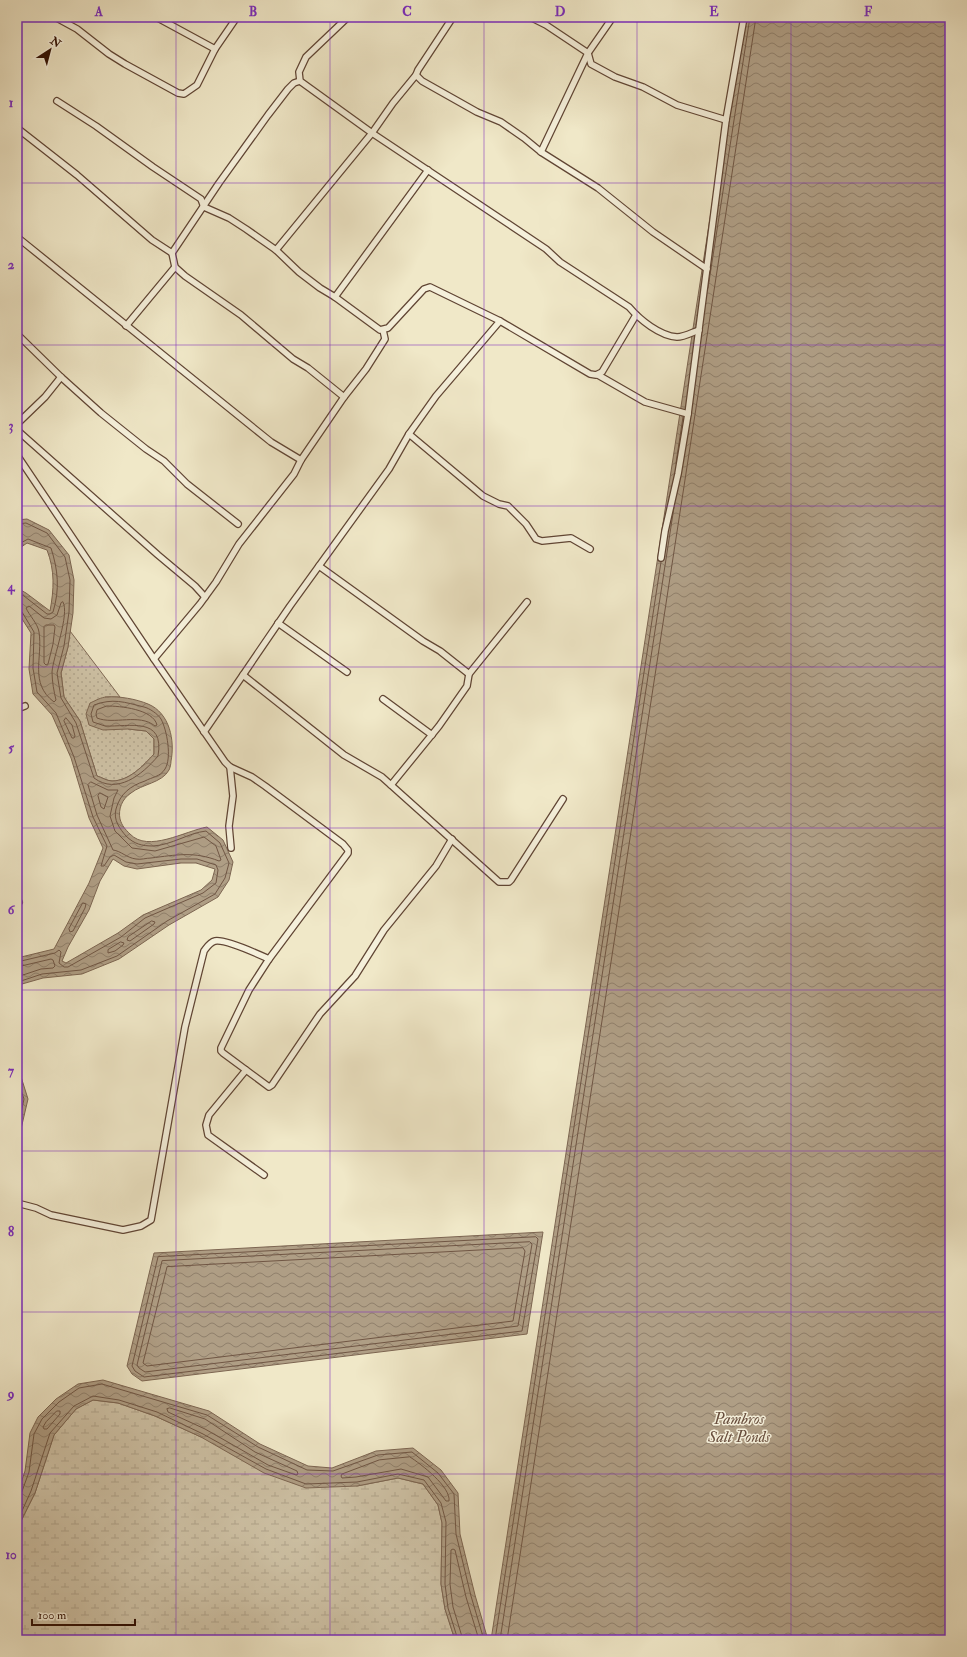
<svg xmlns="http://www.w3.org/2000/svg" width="967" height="1657" viewBox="0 0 967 1657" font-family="'IM FELL Double Pica',serif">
  <defs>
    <pattern id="grass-dots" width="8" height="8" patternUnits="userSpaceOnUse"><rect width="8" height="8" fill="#cfc3a7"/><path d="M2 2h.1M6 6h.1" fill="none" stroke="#b2a68e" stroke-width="1.8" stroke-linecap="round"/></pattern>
    <pattern id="wetland-marsh" width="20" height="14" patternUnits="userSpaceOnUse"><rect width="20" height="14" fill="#cfc3a7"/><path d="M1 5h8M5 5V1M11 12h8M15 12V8" fill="none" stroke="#b2a68e"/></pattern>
    <pattern id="water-waves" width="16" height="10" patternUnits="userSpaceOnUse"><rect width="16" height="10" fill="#af9e85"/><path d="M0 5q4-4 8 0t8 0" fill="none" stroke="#8f7f6b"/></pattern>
  </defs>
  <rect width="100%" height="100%" fill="#f0e8c8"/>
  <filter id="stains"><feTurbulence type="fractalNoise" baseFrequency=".005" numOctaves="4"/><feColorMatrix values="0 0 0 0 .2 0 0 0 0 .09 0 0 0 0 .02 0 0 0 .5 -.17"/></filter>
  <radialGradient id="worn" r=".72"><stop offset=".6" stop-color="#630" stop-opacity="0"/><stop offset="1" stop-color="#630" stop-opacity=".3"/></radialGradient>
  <!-- grass -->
  <path fill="url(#grass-dots)" stroke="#806955" d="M70 631 120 697H105L128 729 146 731 154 739V754C143 766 129 781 112 781 107 781 101 777 97 776L80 721 64 697 61 673 68 647Z"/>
  <!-- wetland -->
  <polygon fill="url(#wetland-marsh)" stroke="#806955" points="93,1400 118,1403 155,1416 201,1437 357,1486 398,1478 423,1484 438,1505 442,1523 441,1584 445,1609 455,1640 17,1640 17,1529 35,1493 54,1435 76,1409"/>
  <!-- water -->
  <g fill="url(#water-waves)" stroke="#7c6551" fill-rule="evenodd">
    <polygon points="741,17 950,17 950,1640 491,1640"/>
    <path d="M27 519 49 530 69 555 74 580 73 613 68 647 61 673 64 697 80 721 97 776C101 777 107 781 112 781 129 781 143 766 154 754V739L146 731 128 729 103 730 89 725 86 714 90 703C95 701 101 697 107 697 119 696 136 699 148 704 170 713 175 741 171 761 171 764 170 768 169 770 162 783 142 784 131 793 122 799 118 809 120 819 122 826 125 829 130 834 148 853 185 831 207 827L223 840 233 862 229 880 218 897 169 925 119 959 82 974 43 978 22 984 17 990V958L54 949 89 883 103 848 89 818 71 758 52 715 33 694 29 669 31 633 17 611V588L26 593 50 611C54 589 55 571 47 550L27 543 17 550V520ZM113 859 124 866 137 869 181 863H196L215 869 212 880 201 890 143 915 118 933 66 963 62 961 68 947 89 910 100 881Z"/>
    <polygon points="17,1064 28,1099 17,1146"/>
    <polygon points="543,1232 527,1334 142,1381 132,1374 127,1366 154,1253"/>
    <polygon points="103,1380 209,1411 260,1444 308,1466 332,1468 376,1451 413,1448 441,1470 458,1493 460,1534 475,1595 488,1640 455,1640 445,1609 441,1584 442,1523 438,1505 423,1484 398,1478 357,1486 306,1488 264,1473 201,1437 155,1416 118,1403 93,1400 76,1409 54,1435 35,1493 17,1529 17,1495 25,1471 30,1433 38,1417 56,1399 78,1384"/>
  </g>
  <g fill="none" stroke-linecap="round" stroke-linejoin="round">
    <!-- shore -->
    <g stroke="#705644" stroke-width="1">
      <polyline points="708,288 750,17"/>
      <polyline points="676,463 683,417"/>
      <path d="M17 524 26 523 47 533 65 557 70 580 69 612 64 646 57 673 61 698 76 723 94 778C117 795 142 775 158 756 165 716 129 727 105 726 101 725 97 723 93 722L91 714 94 705C113 698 124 702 144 707 149 708 158 714 161 719 167 730 172 758 165 769 160 777 152 777 145 781 130 786 120 794 116 809 113 820 120 829 126 836 134 844 142 846 153 846 172 845 188 833 206 831L220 843 229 863 225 878 215 894 167 921 117 956 81 970 42 974 21 981 17 984"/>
      <path d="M17 545 28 539 51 548C58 570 60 589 53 612L50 614H47L24 596 17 592"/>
      <path d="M63 602C70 614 53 657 52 672 52 681 54 692 56 700L54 702C29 683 43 658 39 632 38 624 29 615 26 608L29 606 44 618 51 619 57 615 61 603Z"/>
      <polyline points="17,610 22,612 34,632 33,668 37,692 56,713 74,757 93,817 107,846 101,866 104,866 110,857 114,855 126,862 137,864 181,859 197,859 216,865 218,870 216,883 203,893 145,918 121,937 68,967 64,967 59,963 61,952 59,950 55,953 17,962"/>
      <polygon points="46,625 54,625 55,627 53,644 48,664 46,665 44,663 44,627"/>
      <path d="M107 706C120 706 153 709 157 725L155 726C139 713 114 725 97 718L96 714 97 710Z"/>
      <polygon points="66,718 72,725 75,736 74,738 72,738 64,721"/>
      <path d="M91 782 108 790H118L114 798 110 816 115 831 132 848 155 851 204 837 216 846 221 860 219 861C194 851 176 855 151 858 146 858 141 860 136 859 127 858 121 851 113 850L97 815 88 785Z"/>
      <polygon points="100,793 108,797 104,809 101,807 98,796"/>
      <polygon points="83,903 86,904 85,908 73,931 70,932 69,929"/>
      <polygon points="152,921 155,922 154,924 130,941 127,940 128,937"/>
      <polygon points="121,942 124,943 123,945 115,951 108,953 108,950"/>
      <polyline points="17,967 51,959 53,960 55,966 53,968 41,969 17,977"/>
      <polyline points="17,1078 24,1099 17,1132"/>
      <polygon points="536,1237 538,1239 522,1331 144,1377 135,1371 132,1366 158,1257"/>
      <polygon points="530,1242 532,1244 518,1326 145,1372 139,1368 137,1365 162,1261"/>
      <polygon points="523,1248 525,1251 513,1321 147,1366 143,1363 167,1267"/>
      <polygon points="170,1408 205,1419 255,1452 297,1471 298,1474 296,1475 268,1465 205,1429 168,1412 167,1409"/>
      <polygon points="57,1411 60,1411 60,1414 47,1429 44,1429 43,1427 46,1422"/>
      <path d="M410 1457C421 1464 451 1487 449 1501H446L428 1477 401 1469 356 1477 342 1478 341 1476 342 1474 379 1460Z"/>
      <polyline points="17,1494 21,1494 29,1472 34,1434 42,1419 59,1402 79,1388 102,1384 207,1415 258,1447 307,1470 333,1471 378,1455 412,1452 438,1473 454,1494 456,1534 471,1596 484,1640"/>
      <polyline points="17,1522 31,1491 50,1433 74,1406 93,1396 119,1400 157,1412 203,1434 266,1469 306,1484 357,1482 398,1474 424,1480 441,1503 446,1522 445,1584 448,1608 458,1640"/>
      <polyline points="463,1640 453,1607 450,1584 451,1550 453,1549 455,1550 466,1597 479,1640"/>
      <polyline points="495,1640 661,562"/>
      <polyline points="500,1640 674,507"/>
      <polyline points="507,1640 756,17"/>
    </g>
    <!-- minor casing -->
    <g stroke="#604534" stroke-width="8">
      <g id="minor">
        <polyline points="55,17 77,29 109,54 125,64 178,93 184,94 197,85 215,49 237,17"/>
        <polyline points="156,17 215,49"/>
        <path d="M348 17 306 57 299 72 300 81 372 133 546 249 560 262 629 307C640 320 660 336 677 337 684 337 693 332 699 330"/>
        <polyline points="530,17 546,25 588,53 591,64 615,77 643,87 677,105 726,120"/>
        <polyline points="416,75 422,81 477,112 501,122 524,138 541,152 598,188 653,232 707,269"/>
        <polyline points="300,81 294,83 288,89 268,115 219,183 172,253 175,267 185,276 241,315 293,359 308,368 344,397"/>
        <polyline points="57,101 96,126 153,167 201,199 204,207 229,218 246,229 276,250 299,272 320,288 335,297 380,330 388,328 424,289 430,287 500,321 590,374 596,375 602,372 636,315"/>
        <polyline points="17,128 77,175 152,240 172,253"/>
        <polyline points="541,152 588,53 613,17"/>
        <polyline points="17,237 271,442 301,460"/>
        <polyline points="276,250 372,133 393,103 416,75 418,70 453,17"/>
        <polyline points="335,297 428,170"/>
        <polyline points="126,326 175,267"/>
        <polyline points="17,334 61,377 101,413 146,449 164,461 187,484 238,524"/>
        <polyline points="598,375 645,402 688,414"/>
        <polyline points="17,424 45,397 61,377"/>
        <polyline points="17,430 158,555 195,586 205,597"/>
        <polyline points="409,434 483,496 499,504 508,506 526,524 536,539 542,541 571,538 590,549"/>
        <polyline points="17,455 154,659 225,762 230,767 252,777 265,786 343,844 348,850 348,853 269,959 249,990 221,1048 221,1051 223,1053 269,1087 272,1085 320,1014 355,976 384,930 436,866 452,839"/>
        <polyline points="661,558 665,531 678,474 688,414 726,120 744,17"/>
        <polyline points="319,566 423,641 440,651 469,674"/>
        <polyline points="278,623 347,672"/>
        <polyline points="154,659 200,604 216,582 239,544 294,474 301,460 344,397 366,369 385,339 383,330"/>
        <polyline points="243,675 344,755 382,777 499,882 509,882 511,880 563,799"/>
        <polyline points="383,699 432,735"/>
        <polyline points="17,709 25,706"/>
        <polyline points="204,732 290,606 389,469 409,434 436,396 500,321"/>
        <polyline points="230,767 233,796 229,826 231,848"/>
        <polyline points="391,785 439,726 467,686 469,674 527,602"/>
        <polyline points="17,903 19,902"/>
        <polyline points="246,1070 209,1115 206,1125 208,1135 264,1175"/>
        <path d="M17 1203 36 1208 51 1215 123 1230 141 1226 151 1220 185 1027 204 951C207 947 210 942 215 941 225 939 258 954 269 959"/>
      </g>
    </g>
    <!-- minor -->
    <use href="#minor" stroke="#f5f0db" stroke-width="5.5"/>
  </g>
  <!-- grid -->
  <path fill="none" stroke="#7b2cbf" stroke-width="1" stroke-opacity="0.55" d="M176 17V1640M330 17V1640M484 17V1640M637 17V1640M791 17V1640M17 183H950M17 345H950M17 506H950M17 667H950M17 828H950M17 990H950M17 1151H950M17 1312H950M17 1474H950"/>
  <g text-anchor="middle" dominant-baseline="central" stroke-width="3" stroke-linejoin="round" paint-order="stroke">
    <!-- water labels -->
    <g font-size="16" font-style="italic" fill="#694f3e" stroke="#f5f0db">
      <text x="739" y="1419">Pambros<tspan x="739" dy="18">Salt Ponds</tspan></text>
    </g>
  </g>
  <!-- margin -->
  <rect width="967" height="1657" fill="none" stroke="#f0e8c8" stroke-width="44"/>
  <!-- north arrow -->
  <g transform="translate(50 50) rotate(36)" stroke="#f5f0db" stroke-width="3" paint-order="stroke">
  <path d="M0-3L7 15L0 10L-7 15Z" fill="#300f03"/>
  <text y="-6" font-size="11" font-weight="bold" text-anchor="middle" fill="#300f03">N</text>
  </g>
  <!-- scale -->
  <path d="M32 1619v6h103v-6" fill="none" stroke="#300f03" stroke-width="2"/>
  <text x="38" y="1619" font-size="12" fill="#300f03" stroke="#f5f0db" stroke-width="3" paint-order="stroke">100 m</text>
  <rect x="22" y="22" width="923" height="1613" fill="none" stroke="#7b2cbf" stroke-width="1.5"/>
  <g font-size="13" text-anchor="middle" font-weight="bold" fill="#7b2cbf">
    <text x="99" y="16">A</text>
    <text x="253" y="16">B</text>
    <text x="407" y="16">C</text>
    <text x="560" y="16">D</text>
    <text x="714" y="16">E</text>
    <text x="868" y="16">F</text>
    <text x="11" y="107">1</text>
    <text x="11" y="269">2</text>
    <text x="11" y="430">3</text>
    <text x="11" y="591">4</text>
    <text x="11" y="752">5</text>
    <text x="11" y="914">6</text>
    <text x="11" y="1075">7</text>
    <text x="11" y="1236">8</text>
    <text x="11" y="1398">9</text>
    <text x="11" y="1559">10</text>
  </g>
  <rect width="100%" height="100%" filter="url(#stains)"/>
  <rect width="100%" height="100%" fill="url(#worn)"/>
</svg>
